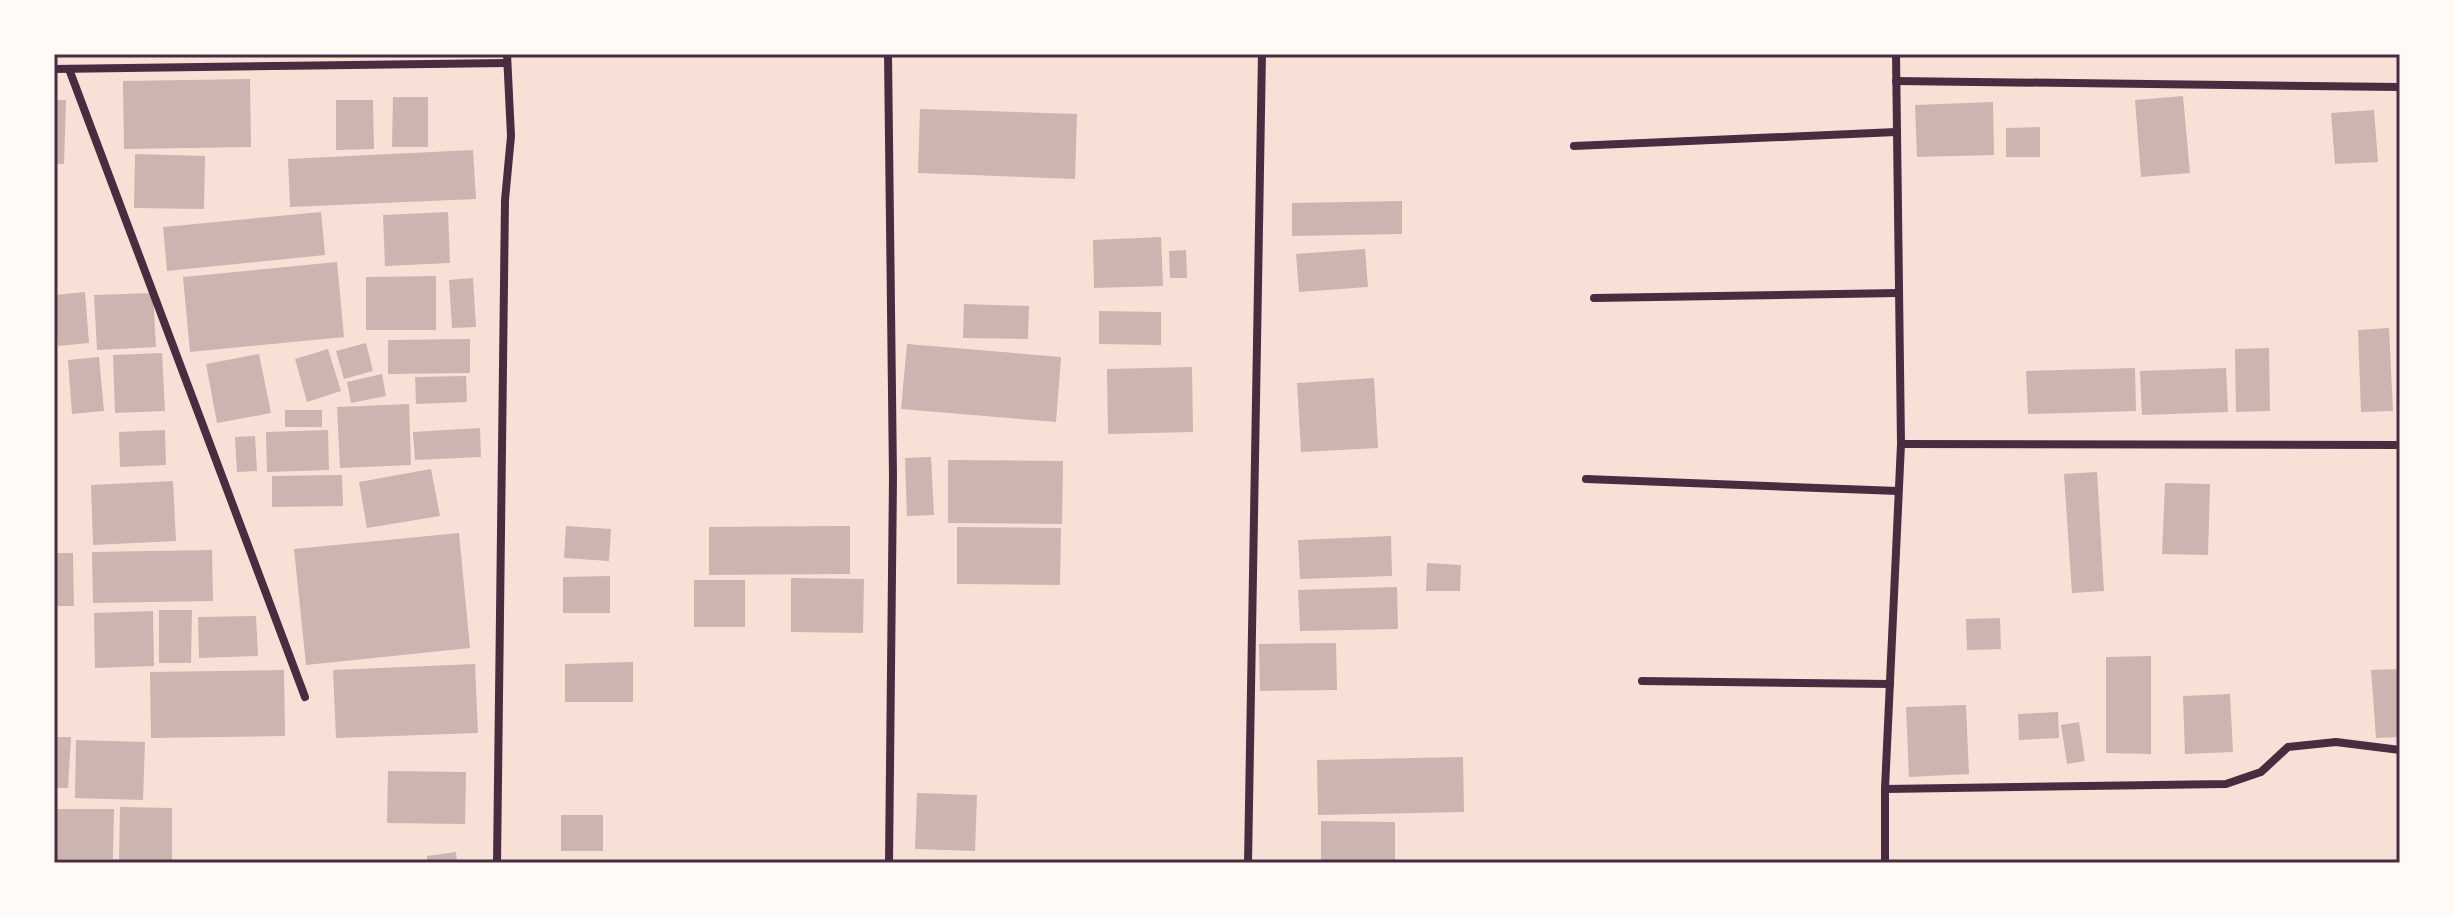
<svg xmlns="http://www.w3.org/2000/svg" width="2454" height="917" viewBox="0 0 2454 917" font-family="'DejaVu Sans',sans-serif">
  <rect width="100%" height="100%" fill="#f7e1d7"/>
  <!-- building -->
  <g fill="#ccb4b1">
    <polygon points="250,79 251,147 124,149 123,81"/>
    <polygon points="2183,96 2190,173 2141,177 2135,100"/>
    <polygon points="393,97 428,97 428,147 392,147"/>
    <polygon points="54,100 66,100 64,164 54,164"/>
    <polygon points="336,100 373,100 374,149 336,150"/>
    <polygon points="1993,102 1994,155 1917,157 1915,105"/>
    <polygon points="920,109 1077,114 1075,179 918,173"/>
    <polygon points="2374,110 2378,162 2335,164 2331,113"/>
    <polygon points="2040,127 2040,157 2006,157 2006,128"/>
    <polygon points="473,150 476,199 290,207 288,159"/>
    <polygon points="135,154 205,156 204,209 134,208"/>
    <polygon points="1402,201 1402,234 1292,236 1292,203"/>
    <polygon points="321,212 325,255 167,271 163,227"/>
    <polygon points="448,212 450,263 385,266 383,215"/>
    <polygon points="1161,237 1163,286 1094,288 1093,240"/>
    <polygon points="1365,249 1368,287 1299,292 1296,254"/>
    <polygon points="1186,250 1187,278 1170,278 1169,251"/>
    <polygon points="337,262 344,337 190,352 183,277"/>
    <polygon points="436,276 436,330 366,330 366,277"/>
    <polygon points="473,278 476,327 452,328 449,280"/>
    <polygon points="85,292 89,343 58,346 54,295"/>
    <polygon points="153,293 156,347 97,350 94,295"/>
    <polygon points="964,304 1029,306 1028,339 963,338"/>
    <polygon points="1099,311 1161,312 1161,345 1099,344"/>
    <polygon points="2389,328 2393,411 2361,412 2358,330"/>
    <polygon points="470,339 470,373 388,374 388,340"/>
    <polygon points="366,343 373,371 344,379 336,351"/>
    <polygon points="907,344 1061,357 1056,422 901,409"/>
    <polygon points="2269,348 2270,411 2236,412 2235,349"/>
    <polygon points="328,349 341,391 307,402 295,359"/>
    <polygon points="162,353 165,411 115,413 113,355"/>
    <polygon points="259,354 271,413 217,423 206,364"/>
    <polygon points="99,357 104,411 72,414 68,360"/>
    <polygon points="1192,367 1193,432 1108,434 1107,369"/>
    <polygon points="2135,368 2136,411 2028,414 2026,371"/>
    <polygon points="2226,368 2228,412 2142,415 2140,371"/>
    <polygon points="382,374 386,396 351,403 347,382"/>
    <polygon points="466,376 467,402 416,404 415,377"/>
    <polygon points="1374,378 1378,448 1301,452 1297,383"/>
    <polygon points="409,404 411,465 340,468 337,407"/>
    <rect x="285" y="410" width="37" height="17"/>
    <polygon points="480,428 481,457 415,460 413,432"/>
    <polygon points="165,430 166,465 120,467 119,432"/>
    <polygon points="328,430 329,470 267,472 266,432"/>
    <polygon points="255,436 257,471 237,472 235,437"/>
    <polygon points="931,457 934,515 907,516 905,458"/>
    <polygon points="948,460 1063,461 1062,524 948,523"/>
    <polygon points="431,469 440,516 367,528 359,482"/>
    <polygon points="2097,472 2104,591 2072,593 2064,474"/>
    <polygon points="342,475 343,506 272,507 272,476"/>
    <polygon points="173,481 176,541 93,545 91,485"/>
    <polygon points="2165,483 2210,484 2208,555 2162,554"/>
    <polygon points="566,526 611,529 609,561 564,558"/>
    <polygon points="850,526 850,574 709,575 709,527"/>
    <polygon points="957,527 1061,528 1060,585 957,584"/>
    <polygon points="459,533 470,648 306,665 294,549"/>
    <polygon points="1391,536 1392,576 1300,579 1298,540"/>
    <polygon points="212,550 213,601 93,603 92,552"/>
    <polygon points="54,553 73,553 74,606 54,606"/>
    <polygon points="1427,563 1461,565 1460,591 1426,591"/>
    <polygon points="610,576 610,613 563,613 563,577"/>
    <polygon points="791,578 864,579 863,633 791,632"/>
    <rect x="694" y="580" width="51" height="47"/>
    <polygon points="1397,587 1398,629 1300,631 1298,590"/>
    <polygon points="159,610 192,610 191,663 159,663"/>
    <polygon points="153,611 154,666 95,668 94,613"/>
    <polygon points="256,616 258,656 199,658 198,617"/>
    <polygon points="2000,618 2001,649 1967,650 1966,619"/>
    <polygon points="1336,643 1337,690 1260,691 1259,644"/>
    <polygon points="2151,656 2151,754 2106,753 2106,657"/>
    <polygon points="633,662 633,702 565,702 565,664"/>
    <polygon points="475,664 478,733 336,738 333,670"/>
    <polygon points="2400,669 2400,737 2376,738 2371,670"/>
    <polygon points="284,670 285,736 151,738 150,672"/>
    <polygon points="2230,694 2233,752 2185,754 2183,696"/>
    <polygon points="1966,705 1969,774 1909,777 1906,707"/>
    <polygon points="2058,712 2059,738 2019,740 2018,714"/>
    <polygon points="2079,722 2085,761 2067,764 2061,725"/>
    <polygon points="54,737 71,737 68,788 54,788"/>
    <polygon points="76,740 145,742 143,800 75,798"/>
    <polygon points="1463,757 1464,812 1318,815 1317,760"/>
    <polygon points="388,771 466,772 465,824 387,823"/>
    <polygon points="917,793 977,795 975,851 915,849"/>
    <polygon points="120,807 172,808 172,863 119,862"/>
    <polygon points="54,809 114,809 113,859 54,859"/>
    <rect x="561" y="815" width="42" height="36"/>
    <polygon points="1321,821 1395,822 1395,863 1321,863"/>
    <polygon points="456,852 457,863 427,863 427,856"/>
  </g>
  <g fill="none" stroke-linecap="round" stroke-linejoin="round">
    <!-- minor -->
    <g stroke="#4a2c40" stroke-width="8">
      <polyline points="888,54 893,477 889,863"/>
      <polyline points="54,69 507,63"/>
      <polyline points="69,69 305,697"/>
      <polyline points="1896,81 2400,87"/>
      <polyline points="1574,146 1896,132"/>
      <polyline points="1594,298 1899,293"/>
      <polyline points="1901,444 2400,445"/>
      <polyline points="1586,479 1898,491"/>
      <polyline points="1642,681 1890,684"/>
      <polyline points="1885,789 2226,784 2261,772 2288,747 2336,742 2400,750"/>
      <polyline points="497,863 505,200 511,136 507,54"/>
      <polyline points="1248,863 1262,54"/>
      <polyline points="1885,863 1885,789 1901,444 1896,54"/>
    </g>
  </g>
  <!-- border -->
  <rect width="2454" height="917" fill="none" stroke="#fffaf5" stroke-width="112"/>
  <rect x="56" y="56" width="2342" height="805" fill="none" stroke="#4a2c40" stroke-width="3"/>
</svg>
